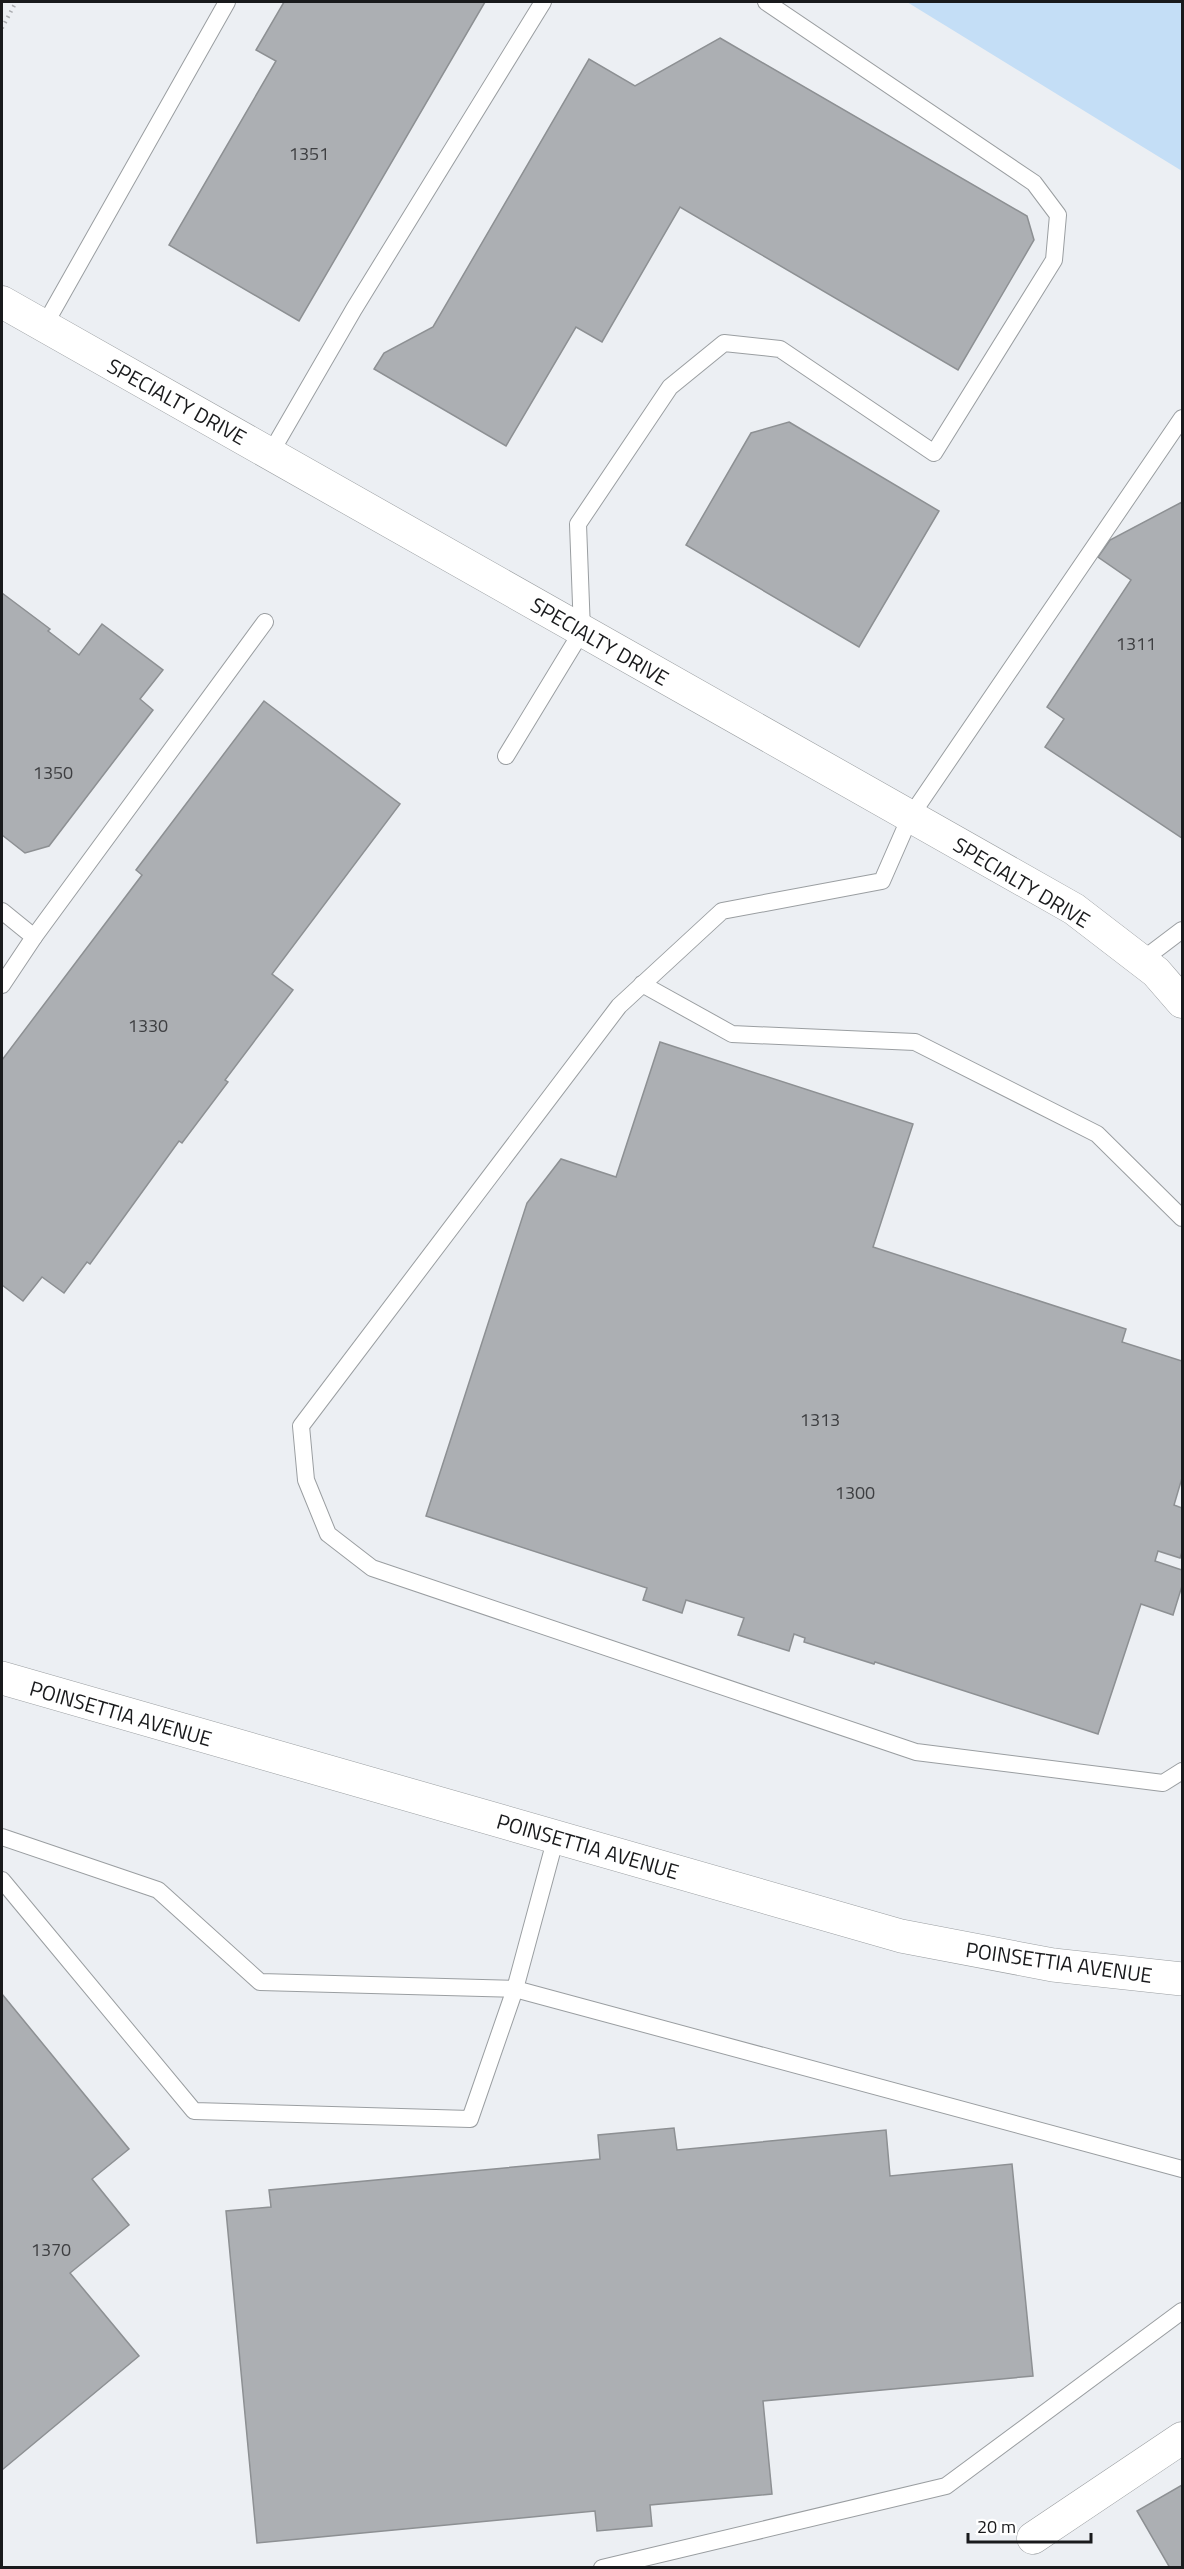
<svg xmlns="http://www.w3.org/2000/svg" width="1184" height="2569" viewBox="0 0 1184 2569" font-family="'Titillium Web',sans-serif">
  <rect width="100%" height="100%" fill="#eceff3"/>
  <!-- green -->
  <polygon fill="#c4def6" points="907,2 1182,2 1182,171"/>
  <!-- building -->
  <g fill="#acafb3" stroke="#8d9093" stroke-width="1.5">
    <polygon points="284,2 485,2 299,321 169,245 276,61 256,50"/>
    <polygon points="720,38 1027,216 1034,240 958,370 680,207 602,342 576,327 506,446 374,369 384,353 433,327 589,59 635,86"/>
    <polygon points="789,422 939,511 859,647 686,545 751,433"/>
    <polygon points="1182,502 1182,838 1045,747 1064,719 1047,707 1131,580 1098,557 1110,540"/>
    <polygon points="2,593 50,629 48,631 79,655 102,624 163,670 140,699 153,710 49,846 25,853 2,835"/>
    <polygon points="264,701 400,804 272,974 293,990 225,1080 228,1082 182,1143 179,1141 90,1264 87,1262 64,1293 42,1277 23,1301 2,1285 2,1060 142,875 136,870"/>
    <polygon points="660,1042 913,1124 873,1247 1126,1329 1122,1342 1182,1361 1182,1478 1174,1505 1182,1508 1182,1552 1180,1558 1158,1551 1155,1561 1182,1570 1182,1586 1173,1615 1141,1604 1098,1734 875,1662 874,1664 804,1642 805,1638 794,1634 789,1651 738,1635 744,1618 686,1600 682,1613 643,1600 647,1588 426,1516 527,1203 561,1159 616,1177"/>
    <polygon points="2,1994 129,2149 92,2179 129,2225 70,2273 139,2356 2,2470"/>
    <polygon points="674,2128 677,2150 886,2130 890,2176 1012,2164 1033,2376 763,2401 772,2494 650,2505 652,2526 597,2531 595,2511 257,2543 226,2211 271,2207 269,2190 600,2159 598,2135"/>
    <polygon points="1182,2485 1182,2568 1170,2568 1137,2511"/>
  </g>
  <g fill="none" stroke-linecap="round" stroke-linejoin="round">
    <!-- lane casing -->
    <g stroke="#9a9ea1" stroke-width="18">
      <g id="lane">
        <polyline points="44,326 227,2"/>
        <polyline points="1182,418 910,817 882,881 722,911 619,1006 301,1426 306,1480 328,1534 372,1568 916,1752 1163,1783 1182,1771"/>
        <polyline points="270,454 354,309 543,2"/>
        <polyline points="506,756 582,631 578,524 670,387 724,343 780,349 934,453 1054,260 1058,215 1034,183 766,2"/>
        <polyline points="2,911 34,937 2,985"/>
        <polyline points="34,937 265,622"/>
        <polyline points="1141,961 1182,930"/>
        <polyline points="642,984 732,1034 915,1042 1097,1134 1182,1218"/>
        <polyline points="2,1837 158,1890 260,1982 515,1989 556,1837"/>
        <polyline points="2,1880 194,2111 470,2119 515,1989 1182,2169"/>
        <polyline points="602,2568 946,2486 1182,2311"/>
      </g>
    </g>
    <!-- street casing -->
    <g stroke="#9a9ea1" stroke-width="33">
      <g id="street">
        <polyline points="2,302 1074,909 1156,972 1182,1002"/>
        <polyline points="1033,2538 1182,2438"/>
      </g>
    </g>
    <!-- secondary casing -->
    <g stroke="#9a9ea1" stroke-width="34">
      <polyline id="secondary" points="2,1678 901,1936 1053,1965 1182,1979"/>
    </g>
    <!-- path -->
    <polyline stroke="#abadb0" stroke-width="4" stroke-dasharray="1.5 4.5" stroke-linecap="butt" points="2,28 16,2"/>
    <!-- lane -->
    <use href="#lane" stroke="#fff" stroke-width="16"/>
    <!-- street -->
    <use href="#street" stroke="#fff" stroke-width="32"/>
    <!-- secondary -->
    <use href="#secondary" stroke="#fff" stroke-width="33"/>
  </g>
  <g text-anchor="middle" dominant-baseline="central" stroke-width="5" stroke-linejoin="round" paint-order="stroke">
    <!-- number labels -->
    <g font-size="18" fill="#3e3f42">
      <text x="309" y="153">1351</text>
      <text x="1136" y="643">1311</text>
      <text x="53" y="772">1350</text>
      <text x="148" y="1025">1330</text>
      <text x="820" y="1419">1313</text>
      <text x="855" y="1492">1300</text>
      <text x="51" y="2249">1370</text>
    </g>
    <!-- street labels -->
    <g font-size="21" fill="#191a1c" stroke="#fff">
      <text transform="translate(177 401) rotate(29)">SPECIALTY DRIVE</text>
      <text transform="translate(600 641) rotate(30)">SPECIALTY DRIVE</text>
      <text transform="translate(1022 882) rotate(31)">SPECIALTY DRIVE</text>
      <text transform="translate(121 1713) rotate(16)">POINSETTIA AVENUE</text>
      <text transform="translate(588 1846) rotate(16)">POINSETTIA AVENUE</text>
      <text transform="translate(1059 1962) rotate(8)">POINSETTIA AVENUE</text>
    </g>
  </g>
  <!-- border -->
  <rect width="1184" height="2569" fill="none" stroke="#191a1c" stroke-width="6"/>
  <!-- scale -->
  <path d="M968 2533v9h123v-9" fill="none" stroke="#191a1c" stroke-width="3"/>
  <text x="977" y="2533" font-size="18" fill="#191a1c" stroke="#ffffff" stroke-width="4.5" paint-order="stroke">20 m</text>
</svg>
